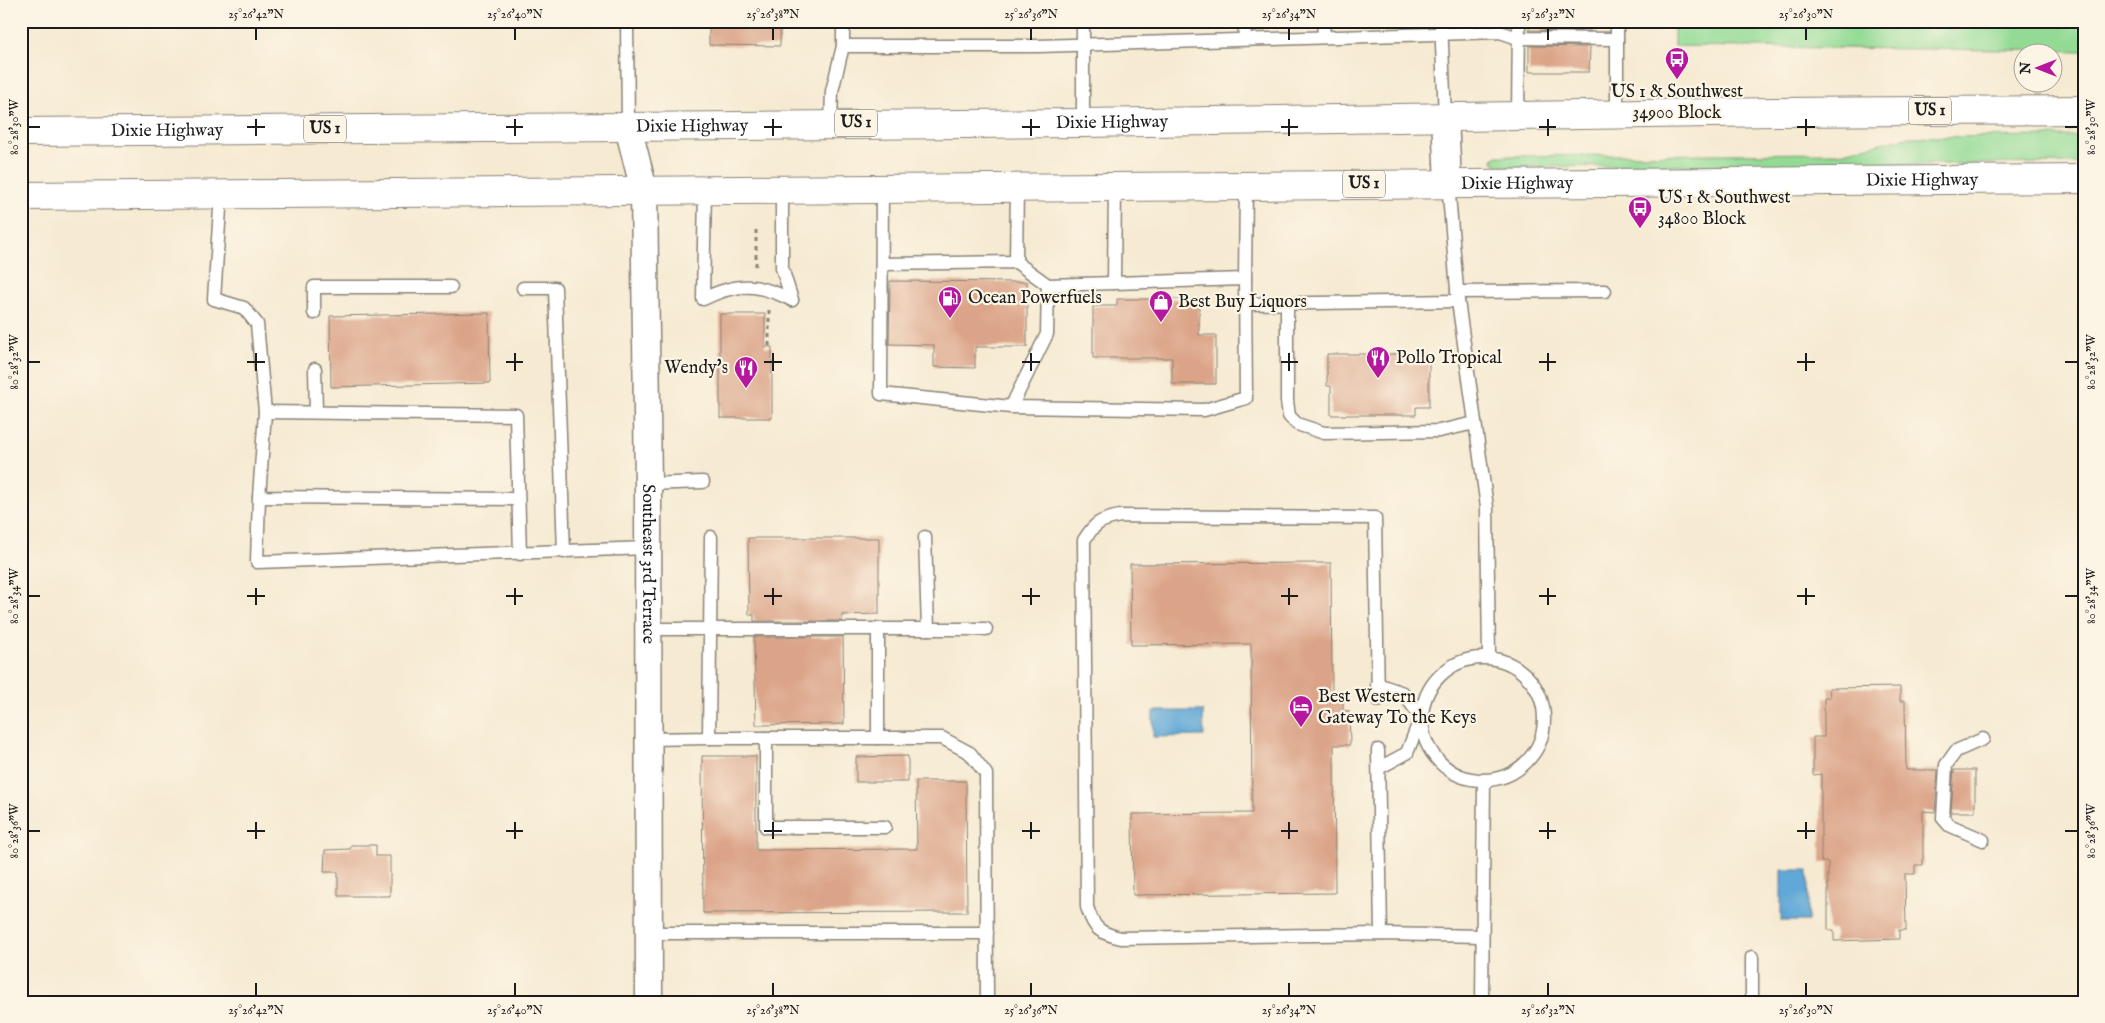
<svg xmlns="http://www.w3.org/2000/svg" width="2105" height="1023" viewBox="0 0 2105 1023" font-family="'IM FELL English',serif">
  <rect width="100%" height="100%" fill="#fcf5e5"/>
  <filter id="ink" filterUnits="userSpaceOnUse"><feTurbulence type="fractalNoise" baseFrequency=".02" numOctaves="2"/><feDisplacementMap in="SourceGraphic" scale="10" xChannelSelector="R" yChannelSelector="G"/><feConvolveMatrix kernelMatrix="1 2 1 2 8 2 1 2 1" color-interpolation-filters="sRGB"/></filter>
  <filter id="wash" filterUnits="userSpaceOnUse"><feTurbulence type="fractalNoise" baseFrequency=".0096" numOctaves="4" result="noise"/><feDisplacementMap in="SourceGraphic" scale="20" xChannelSelector="R" yChannelSelector="G"/><feGaussianBlur stdDeviation="1.12" result="paint"/><feColorMatrix in="noise" values="0 0 0 0 0 0 0 0 0 0 0 0 0 0 0 0 0 1.4 0 .05"/><feComposite in="paint" operator="in"/></filter>
  <g filter="url(#wash)">
    <rect width="100%" height="100%" fill="#f6ead2"/>
    <!-- green -->
    <g fill="#93db95" stroke="#587c58">
      <polygon points="1674,21 2084,21 2084,51 1674,46"/>
      <polygon points="2084,136 2084,163 1500,167 1493,162 1494,158 1498,156 1839,153 1907,137"/>
    </g>
    <!-- water -->
    <g fill="#61a8d7" stroke="#3e627a">
      <polygon points="1153,711 1203,711 1204,736 1153,737"/>
      <rect x="1781" y="870" width="27" height="51"/>
    </g>
    <g id="blocks">
      <!-- building -->
      <g fill="#dba488">
        <polygon points="709,21 780,21 780,46 709,45"/>
        <polygon points="1529,21 1590,21 1590,31 1529,30"/>
        <polygon points="1529,46 1590,47 1589,72 1529,72"/>
        <polygon points="890,281 1027,282 1027,347 975,347 975,368 934,367 934,345 889,344"/>
        <polygon points="1117,299 1199,299 1199,335 1216,335 1216,384 1172,384 1172,358 1093,358 1093,306 1117,306"/>
        <polygon points="489,313 490,383 331,387 330,316"/>
        <polygon points="720,314 765,314 765,347 772,347 772,418 720,418"/>
        <polygon points="1327,354 1429,354 1429,407 1416,407 1416,415 1331,415 1331,386 1327,386"/>
        <polygon points="748,538 879,538 879,614 842,615 842,621 754,621 754,615 749,615"/>
        <polygon points="1331,563 1332,694 1343,694 1343,711 1349,711 1350,745 1334,745 1335,893 1133,895 1132,814 1252,813 1251,644 1131,645 1130,564"/>
        <polygon points="754,637 843,637 844,724 756,725"/>
        <polygon points="1900,687 1900,701 1905,701 1906,770 1938,770 1935,812 1923,811 1923,865 1915,865 1915,874 1905,874 1906,930 1899,930 1899,939 1834,941 1834,930 1828,930 1828,862 1821,862 1821,774 1813,775 1813,737 1824,737 1824,698 1830,698 1829,688"/>
        <polygon points="702,756 756,756 756,850 917,849 916,781 966,781 967,912 703,913"/>
        <polygon points="908,756 908,782 856,782 856,757"/>
        <polygon points="1954,770 1975,770 1975,812 1951,812"/>
        <polygon points="351,845 376,845 376,856 390,856 390,896 338,896 338,872 324,872 325,850 350,849"/>
      </g>
    </g>
  </g>
  <g filter="url(#ink)">
    <use href="#blocks" fill-opacity="0" stroke="#898377" stroke-width="1"/>
    <g fill="none" stroke-linecap="round" stroke-linejoin="round">
      <!-- service casing -->
      <g stroke="#898377" stroke-width="15">
        <g id="service">
          <polyline points="627,21 628,127"/>
          <polyline points="843,21 843,46 1038,46 1500,32 1518,38 1617,39"/>
          <polyline points="1083,21 1083,123"/>
          <polyline points="1244,21 1245,39"/>
          <polyline points="1323,21 1324,37"/>
          <polyline points="1441,21 1445,117"/>
          <polyline points="1617,21 1617,114"/>
          <polyline points="1518,115 1519,21"/>
          <polyline points="831,123 832,91 843,46"/>
          <polyline points="1448,183 1458,301 1487,507 1489,657"/>
          <polyline points="782,189 782,268 792,300"/>
          <polyline points="882,189 881,394 1011,407 1047,334 1048,285 1245,279 1246,398 1204,410 1011,407"/>
          <path d="M705 190 703 299C738 282 758 283 792 300"/>
          <polyline points="221,194 214,299 244,308 257,324 265,412 259,497 518,499"/>
          <polyline points="1016,262 1017,187"/>
          <polyline points="882,264 1016,262 1048,285"/>
          <polyline points="1245,279 1246,185"/>
          <polyline points="1114,283 1115,187"/>
          <polyline points="523,288 555,288 564,552"/>
          <polyline points="1457,292 1605,291"/>
          <polyline points="1287,303 1287,401 1289,416 1297,424 1324,433 1439,431 1475,423"/>
          <polyline points="1245,304 1458,301"/>
          <polyline points="314,313 314,287 451,287"/>
          <polyline points="315,369 316,412"/>
          <polyline points="265,412 516,415 520,554"/>
          <polyline points="648,484 703,482"/>
          <polyline points="259,497 257,562 648,548"/>
          <polyline points="925,537 928,629"/>
          <polyline points="647,629 986,629"/>
          <polyline points="878,629 878,738"/>
          <circle cx="1483" cy="719" r="61"/>
          <polyline points="1377,684 1403,693 1421,717 1407,753 1379,768"/>
          <path d="M1378 700 1375 518 1120 516C1100 520 1095 523 1084 540L1087 907C1094 929 1099 933 1121 938L1381 934 1482 936"/>
          <polyline points="709,738 942,738 970,753 986,774 987,1002"/>
          <polyline points="766,738 766,827 885,827"/>
          <polyline points="648,739 709,738 711,537"/>
          <polyline points="1983,739 1956,751 1946,765 1943,818 1949,825 1983,840"/>
          <polyline points="1378,750 1381,934"/>
          <polyline points="649,933 987,933"/>
          <polyline points="1482,1002 1484,781"/>
          <polyline points="1752,1002 1752,957"/>
        </g>
      </g>
      <!-- minor casing -->
      <g stroke="#898377" stroke-width="29">
        <g id="minor">
          <polyline points="1445,117 1448,183"/>
          <path id="s1" d="M628 127 644 190 648 484 649 1002"/>
        </g>
      </g>
      <!-- trunk casing -->
      <g stroke="#898377" stroke-width="30">
        <g id="trunk">
          <path id="s2" d="M21 132 1083 123 1776 112 2084 110"/>
          <path id="s3" d="M21 196 2084 179"/>
        </g>
      </g>
      <!-- path -->
      <g stroke="#898377" stroke-width="3" stroke-dasharray="4 4" stroke-linecap="butt">
        <polyline points="756,230 756,267"/>
        <polyline points="769,310 769,347"/>
      </g>
      <!-- service -->
      <use href="#service" stroke="#fff" stroke-width="12"/>
      <!-- minor -->
      <use href="#minor" stroke="#fff" stroke-width="26"/>
      <!-- trunk -->
      <use href="#trunk" stroke="#fff" stroke-width="28"/>
    </g>
  </g>
  <!-- ticks -->
  <path fill="none" stroke="#1c1c1c" stroke-width="2" d="M256 28V40M515 28V40M773 28V40M1031 28V40M1289 28V40M1548 28V40M1806 28V40M256 119V136M515 119V136M773 119V136M1031 119V136M1289 119V136M1548 119V136M1806 119V136M28 127H40M247 127H265M506 127H523M764 127H782M1022 127H1040M1281 127H1298M1539 127H1556M1797 127H1815M2065 127H2078M256 353V371M515 353V371M773 353V371M1031 353V371M1289 353V371M1548 353V371M1806 353V371M28 362H40M247 362H265M506 362H523M764 362H782M1022 362H1040M1281 362H1298M1539 362H1556M1797 362H1815M2065 362H2078M256 588V605M515 588V605M773 588V605M1031 588V605M1289 588V605M1548 588V605M1806 588V605M28 596H40M247 596H265M506 596H523M764 596H782M1022 596H1040M1281 596H1298M1539 596H1556M1797 596H1815M2065 596H2078M256 822V839M515 822V839M773 822V839M1031 822V839M1289 822V839M1548 822V839M1806 822V839M28 831H40M247 831H265M506 831H523M764 831H782M1022 831H1040M1281 831H1298M1539 831H1556M1797 831H1815M2065 831H2078M256 983V996M515 983V996M773 983V996M1031 983V996M1289 983V996M1548 983V996M1806 983V996"/>
  <!-- icons -->
  <defs>
    <g id="bus-pin" transform="scale(1.25)"><path d="M0 17L-7.5 6A9.5 9.5 0 1 1 7.5 6Z" fill="#b5179e" stroke="#fcf5e5"/><path d="M-5-6H5V4H4V6H2V4H-2V6H-4V4H-5ZM-3.5-4V0h7V-4ZM-3.5 1.2v1.5H-2V1.2ZM2 1.2v1.5H3.5V1.2Z" fill="#fff"/></g>
    <g id="fuel-pin" transform="scale(1.25)"><path d="M0 17L-7.5 6A9.5 9.5 0 1 1 7.5 6Z" fill="#b5179e" stroke="#fcf5e5"/><path d="M-5.5-6h7V0h2V4h1.3V-2.5L3-4.5l.8-.8L6-3V5H2.5V1h-1V6h-7ZM-4.2-4.7v3.2H.2V-4.7Z" fill="#fff"/></g>
    <g id="shop-pin" transform="scale(1.25)"><path d="M0 17L-7.5 6A9.5 9.5 0 1 1 7.5 6Z" fill="#b5179e" stroke="#fcf5e5"/><path d="M-5-2.5h2.3a2.7 3.5 0 0 1 5.4 0H5L5.5 6h-11ZM-1.5-2.5h3a1.5 2.3 0 0 0-3 0Z" fill="#fff"/></g>
    <g id="restaurant-pin" transform="scale(1.25)"><path d="M0 17L-7.5 6A9.5 9.5 0 1 1 7.5 6Z" fill="#b5179e" stroke="#fcf5e5"/><path d="M-5-6h1v4h1v-4h1v4h1v-4h1v5L-1.5 .5V6h-2V.5L-5-1ZM5-6V6H3V1.5H1.5Q1.5-4 5-6Z" fill="#fff"/></g>
    <g id="hotel-pin" transform="scale(1.25)"><path d="M0 17L-7.5 6A9.5 9.5 0 1 1 7.5 6Z" fill="#b5179e" stroke="#fcf5e5"/><path d="M-6-4.5h1.5V1H6V5H4.5V3h-9V5H-6ZM-4 0a1.8 1.8 0 1 1 3.6 0ZM.5 0V-2.5h3Q6-2.5 6 0Z" fill="#fff"/></g>
  </defs>
  <g fill-rule="evenodd">
    <use href="#bus-pin" x="1677" y="59"/>
    <use href="#bus-pin" x="1640" y="208"/>
    <use href="#fuel-pin" x="950" y="298"/>
    <use href="#shop-pin" x="1161" y="302"/>
    <use href="#restaurant-pin" x="1378" y="358"/>
    <use href="#restaurant-pin" x="746" y="368"/>
    <use href="#hotel-pin" x="1301" y="707"/>
  </g>
  <g text-anchor="middle" dominant-baseline="central" stroke-width="4.5" stroke-linejoin="round" paint-order="stroke">
    <!-- shield labels -->
    <g fill="#fcf5e5" stroke="#5f5d58" stroke-width="1">
      <rect x="1909" y="97.5" width="42" height="27" rx="4"/>
      <rect x="835" y="109.5" width="42" height="27" rx="4"/>
      <rect x="304" y="115.5" width="42" height="27" rx="4"/>
      <rect x="1343" y="170.5" width="42" height="27" rx="4"/>
    </g>
    <g font-size="16" font-weight="bold" fill="#1c1c1c">
      <text x="1930" y="111">US 1</text>
      <text x="856" y="123">US 1</text>
      <text x="325" y="129">US 1</text>
      <text x="1364" y="184">US 1</text>
    </g>
    <!-- poi labels -->
    <g font-size="18" fill="#1c1c1c" stroke="#fcf5e5" text-anchor="start">
      <text x="1677" y="92" text-anchor="middle">US 1 &amp; Southwest<tspan x="1677" dy="21">34900 Block</tspan></text>
      <text x="1658" y="198">US 1 &amp; Southwest<tspan x="1658" dy="21">34800 Block</tspan></text>
      <text x="968" y="298">Ocean Powerfuels</text>
      <text x="1178" y="302">Best Buy Liquors</text>
      <text x="1396" y="358">Pollo Tropical</text>
      <text x="728" y="368" text-anchor="end">Wendy's</text>
      <text x="1318" y="697">Best Western<tspan x="1318" dy="21">Gateway To the Keys</tspan></text>
    </g>
    <!-- street labels -->
    <g font-size="18" fill="#1c1c1c" stroke="#fcf5e5">
      <text stroke="none"><textPath href="#s2" startOffset="1091">Dixie Highway</textPath></text>
      <text stroke="none"><textPath href="#s2" startOffset="671">Dixie Highway</textPath></text>
      <text stroke="none"><textPath href="#s2" startOffset="146">Dixie Highway</textPath></text>
      <text stroke="none"><textPath href="#s3" startOffset="1901">Dixie Highway</textPath></text>
      <text stroke="none"><textPath href="#s3" startOffset="1496">Dixie Highway</textPath></text>
      <text stroke="none"><textPath href="#s1" startOffset="439">Southeast 3rd Terrace</textPath></text>
    </g>
  </g>
  <!-- margin -->
  <rect width="2105" height="1023" fill="none" stroke="#fcf5e5" stroke-width="55"/>
  <!-- north arrow -->
  <g transform="translate(2038 68) rotate(270)"><circle r="24" fill="#fcf5e5" stroke="#a29e95"/>
  <path d="M0-4L9 19L0 12L-9 19Z" fill="#b5179e"/>
  <text y="-8" font-size="14" font-weight="bold" text-anchor="middle" fill="#1c1c1c">N</text>
  </g>
  <rect x="28" y="28" width="2050" height="968" fill="none" stroke="#1c1c1c" stroke-width="2"/>
  <g font-size="12" text-anchor="middle" fill="#1c1c1c">
    <text x="256" y="18">25°26'42"N</text>
    <text x="515" y="18">25°26'40"N</text>
    <text x="773" y="18">25°26'38"N</text>
    <text x="1031" y="18">25°26'36"N</text>
    <text x="1289" y="18">25°26'34"N</text>
    <text x="1548" y="18">25°26'32"N</text>
    <text x="1806" y="18">25°26'30"N</text>
    <text transform="translate(2091 127) rotate(-90)" y="4">80°28'30"W</text>
    <text transform="translate(14 127) rotate(-90)" y="4">80°28'30"W</text>
    <text transform="translate(2091 362) rotate(-90)" y="4">80°28'32"W</text>
    <text transform="translate(14 362) rotate(-90)" y="4">80°28'32"W</text>
    <text transform="translate(2091 596) rotate(-90)" y="4">80°28'34"W</text>
    <text transform="translate(14 596) rotate(-90)" y="4">80°28'34"W</text>
    <text transform="translate(2091 831) rotate(-90)" y="4">80°28'36"W</text>
    <text transform="translate(14 831) rotate(-90)" y="4">80°28'36"W</text>
    <text x="256" y="1014">25°26'42"N</text>
    <text x="515" y="1014">25°26'40"N</text>
    <text x="773" y="1014">25°26'38"N</text>
    <text x="1031" y="1014">25°26'36"N</text>
    <text x="1289" y="1014">25°26'34"N</text>
    <text x="1548" y="1014">25°26'32"N</text>
    <text x="1806" y="1014">25°26'30"N</text>
  </g>
</svg>
